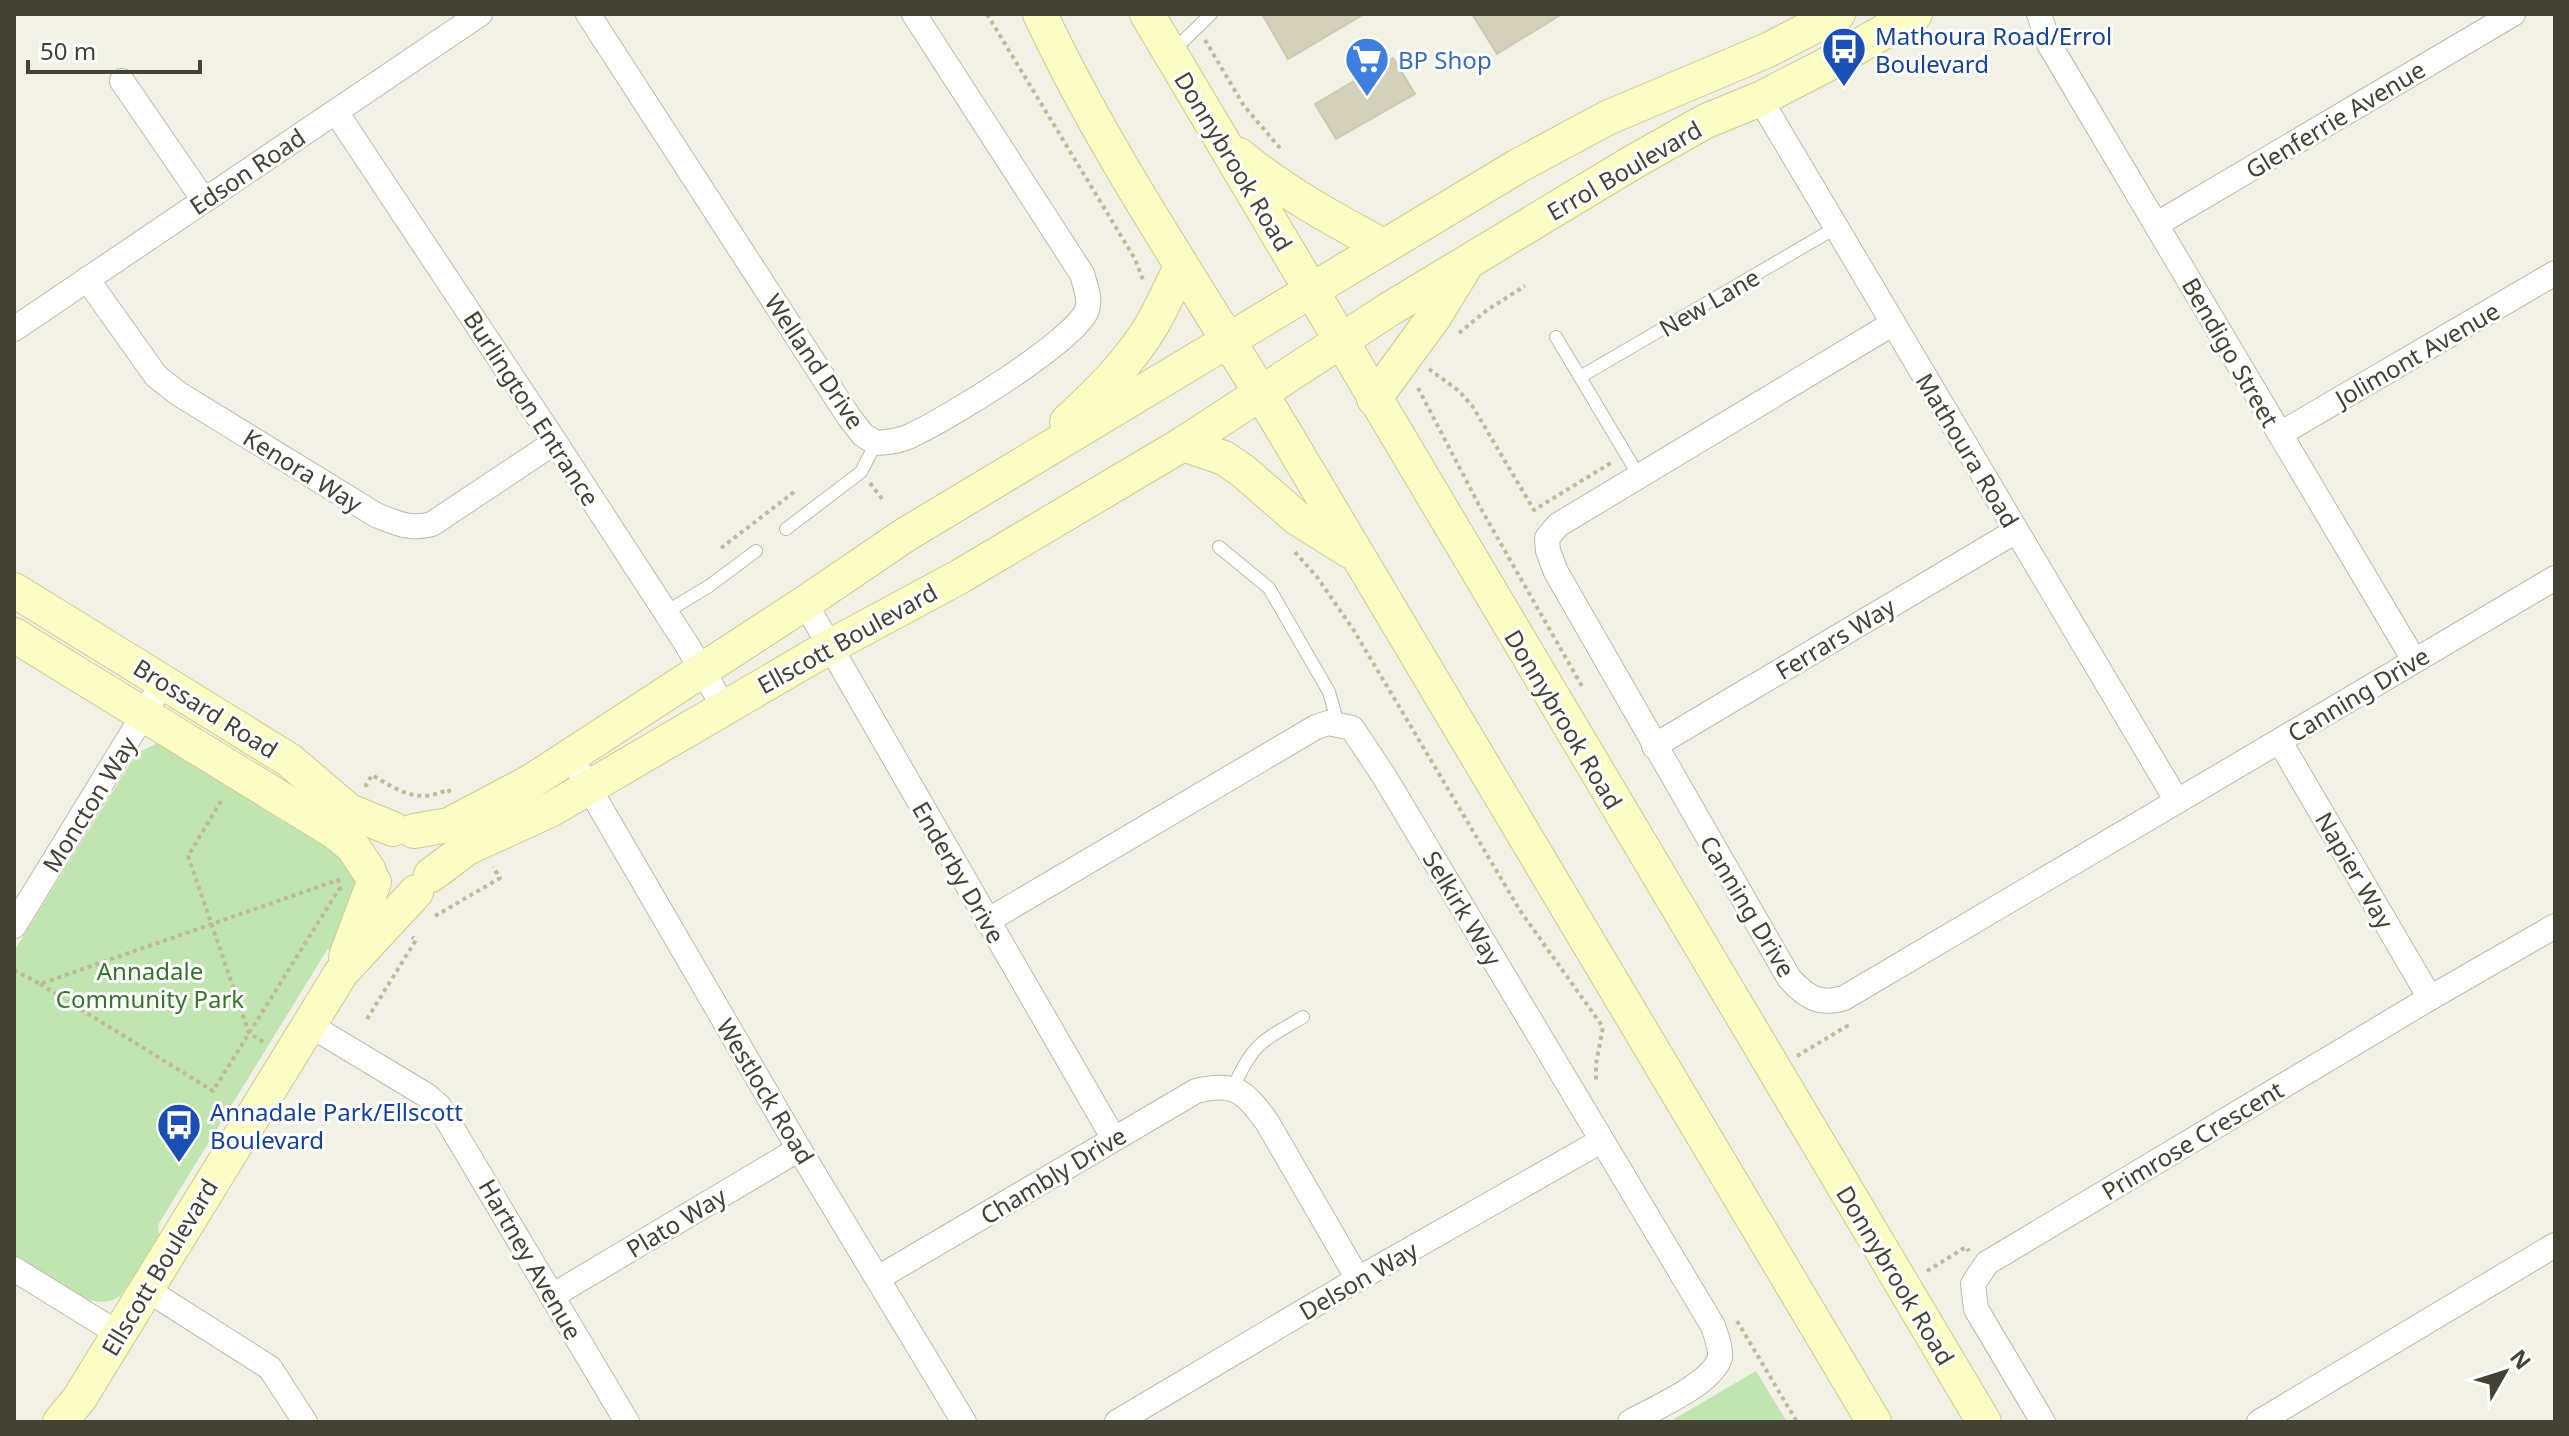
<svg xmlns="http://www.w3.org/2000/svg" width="2569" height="1436" viewBox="0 0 2569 1436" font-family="'Noto Sans',sans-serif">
  <rect width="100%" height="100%" fill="#f2f1e6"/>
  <!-- green -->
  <g fill="#c0e5b0">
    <path d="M160 742 283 822C310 823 357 859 357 888 357 905 346 926 342 942L327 950 158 1225 159 1238 121 1295C95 1319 39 1272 14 1257V951L131 762 141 751Z"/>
    <polygon points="1756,1371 1787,1422 1669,1422"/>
  </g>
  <!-- building -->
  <g fill="#d3d0bb" stroke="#cec9af" stroke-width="2">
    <polygon points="1262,14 1364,14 1288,59"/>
    <polygon points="1472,14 1562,14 1497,54"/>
    <polygon points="1393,58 1415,94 1336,139 1315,104"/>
  </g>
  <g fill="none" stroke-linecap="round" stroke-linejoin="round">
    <!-- lane casing -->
    <g stroke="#bdbba9" stroke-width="14">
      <g id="lane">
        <polyline points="1173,51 1211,14"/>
        <polyline points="1556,337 1639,476"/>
        <polyline points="1580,377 1837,227"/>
        <polyline points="786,529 861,472 876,443"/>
        <polyline points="1219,547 1269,588 1329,692 1338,724"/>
        <polyline points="666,612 709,586 756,551"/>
        <path d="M1233 1088C1253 1043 1262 1041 1303 1017"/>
      </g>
    </g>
    <!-- street casing -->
    <g stroke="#bdbba9" stroke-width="26">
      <g id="street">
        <path d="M588 14 849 417 863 435 876 443C889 442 901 441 912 435 947 419 1074 342 1087 310 1091 299 1085 285 1082 274L914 14"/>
        <polyline points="2039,14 2049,44 2414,660"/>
        <polyline points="122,81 203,199"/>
        <polyline points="1760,99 2177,801"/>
        <polyline points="336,112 555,442 687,645 724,707"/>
        <polyline points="2157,224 2513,14"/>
        <path d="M87 279 156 376 179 394 376 515C396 523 410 530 432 524L555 442"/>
        <path d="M1892 324 1558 525 1547 538 1548 551 1556 572 1789 978C1805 996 1819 1006 1844 998L2555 578"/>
        <polyline points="14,329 480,14"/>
        <polyline points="2280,434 2555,273"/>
        <polyline points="805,603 1114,1139"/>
        <polyline points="2280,742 2430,998"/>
        <polyline points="1654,746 2016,531"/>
        <polyline points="571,757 799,1149 964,1422"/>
        <path d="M987 921 1316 727 1328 723 1352 728 1384 776 1713 1326C1716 1336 1721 1346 1720 1357 1714 1383 1653 1409 1630 1422"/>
        <polyline points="14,926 164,681"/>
        <polyline points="308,1024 426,1095 439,1106 627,1422"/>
        <polyline points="14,1269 119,1334"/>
        <path d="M878 1278 1196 1091C1235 1081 1245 1092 1267 1122L1358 1279"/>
        <polyline points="146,1289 270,1368 305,1422"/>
        <polyline points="552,1296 799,1149"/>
        <polyline points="1117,1422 1358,1279 1601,1141"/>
        <polyline points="2043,1422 1976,1309 1973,1284 1987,1263 2430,998 2555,926"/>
        <polyline points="2259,1422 2555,1245"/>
      </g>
    </g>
    <!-- secondary casing -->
    <g stroke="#cecc94" stroke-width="36">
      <g id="secondary">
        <path d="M1040 14C1110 163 1205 298 1289 440 1483 767 1679 1094 1874 1422"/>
        <polyline points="1147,14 1984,1422"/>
        <path d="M1239 155C1282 191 1333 219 1383 246"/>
        <polyline points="1374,399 1434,317 1464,268"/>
        <path d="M1067 422C1099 392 1131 361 1153 323 1163 305 1172 285 1181 267"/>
        <polyline points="1183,444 1224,458 1243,471 1297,518 1350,551"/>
        <polyline points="14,590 289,760 349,811 393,829"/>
        <polyline points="14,635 335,832 353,847 369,871"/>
        <polyline points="414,831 449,825 532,781 805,603 905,535 1518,166 1607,118 1768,50 1838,14"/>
        <polyline points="431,875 467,848 550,810 829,647 959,577 1183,444 1388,310 1635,161 1706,121 1760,99 1824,66 1915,14"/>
        <polyline points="346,957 374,882"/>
        <polyline points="60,1422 79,1399 341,973 416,892"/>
      </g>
    </g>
    <!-- path -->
    <g stroke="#beba9a" stroke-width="4" stroke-dasharray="4 4" stroke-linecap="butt">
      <polyline points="987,14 1135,259 1143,280"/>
      <polyline points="1205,40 1244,106 1280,148"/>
      <polyline points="1459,333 1487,310 1525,286"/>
      <polyline points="1429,369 1459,391 1473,407 1534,510 1614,461"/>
      <polyline points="1418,388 1480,507 1583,688"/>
      <polyline points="870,483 883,500"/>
      <polyline points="721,548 794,492"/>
      <polyline points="1295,552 1317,577 1353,629 1521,912 1603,1027 1596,1064 1596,1083"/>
      <path d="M365 787 372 775C397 790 419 805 448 789L451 794"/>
      <polyline points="221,801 188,856 249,1033 265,1043"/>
      <polyline points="435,916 500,878 493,867"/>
      <polyline points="14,970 40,984 338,880 341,891"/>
      <polyline points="40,984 213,1091 339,889"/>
      <polyline points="367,1019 416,940 412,937"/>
      <polyline points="1797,1056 1847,1026 1845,1022"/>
      <polyline points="1927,1271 1966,1247 1969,1251"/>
      <polyline points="1737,1321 1797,1422"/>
    </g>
    <!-- lane -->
    <use href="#lane" stroke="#fff" stroke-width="12"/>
    <!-- street -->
    <use href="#street" stroke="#fff" stroke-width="24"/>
    <!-- secondary -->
    <use href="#secondary" stroke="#fcfcc5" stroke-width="34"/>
  </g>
  <!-- icons -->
  <defs>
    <g id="bus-pin" transform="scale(2.3)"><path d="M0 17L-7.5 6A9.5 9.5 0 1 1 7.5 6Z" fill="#1a4fb4" stroke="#fff"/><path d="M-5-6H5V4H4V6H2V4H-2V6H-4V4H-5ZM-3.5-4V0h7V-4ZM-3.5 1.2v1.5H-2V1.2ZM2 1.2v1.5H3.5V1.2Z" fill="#fff"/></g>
    <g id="supermarket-pin" transform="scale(2.3)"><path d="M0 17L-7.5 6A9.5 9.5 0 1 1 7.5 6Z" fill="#3f7fe0" stroke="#fff"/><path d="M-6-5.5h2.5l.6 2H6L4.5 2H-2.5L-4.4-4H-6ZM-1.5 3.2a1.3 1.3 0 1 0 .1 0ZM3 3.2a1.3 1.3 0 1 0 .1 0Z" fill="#fff"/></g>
  </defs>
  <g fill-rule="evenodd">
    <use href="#bus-pin" x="1844" y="49"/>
    <use href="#supermarket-pin" x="1367" y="59"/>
    <use href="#bus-pin" x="179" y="1125"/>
  </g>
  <g text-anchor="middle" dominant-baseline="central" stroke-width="6" stroke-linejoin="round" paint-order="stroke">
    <!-- transit labels -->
    <g font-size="24" fill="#164399" stroke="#fff" text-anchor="start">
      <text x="1875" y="35">Mathoura Road/Errol<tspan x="1875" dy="28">Boulevard</tspan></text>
      <text x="210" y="1111">Annadale Park/Ellscott<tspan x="210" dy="28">Boulevard</tspan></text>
    </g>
    <!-- shop labels -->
    <g font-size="24" fill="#366cbe" stroke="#fff" text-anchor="start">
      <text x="1398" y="59">BP Shop</text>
    </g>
    <!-- street labels -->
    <g font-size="24" fill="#444235" stroke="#fff">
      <text transform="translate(2335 119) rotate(-31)">Glenferrie Avenue</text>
      <text transform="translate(1234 161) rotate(59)">Donnybrook Road</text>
      <text transform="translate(1624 170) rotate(-30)">Errol Boulevard</text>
      <text transform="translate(247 171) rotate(-34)">Edson Road</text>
      <text transform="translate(1709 302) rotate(-30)">New Lane</text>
      <text transform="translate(2231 352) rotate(60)">Bendigo Street</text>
      <text transform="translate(2417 354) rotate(-30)">Jolimont Avenue</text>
      <text transform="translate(815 361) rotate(56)">Welland Drive</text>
      <text transform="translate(532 408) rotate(57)">Burlington Entrance</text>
      <text transform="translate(1968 450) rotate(59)">Mathoura Road</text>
      <text transform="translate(303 470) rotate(32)">Kenora Way</text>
      <text transform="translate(847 638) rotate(-29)">Ellscott Boulevard</text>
      <text transform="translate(1835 638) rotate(-31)">Ferrars Way</text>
      <text transform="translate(2358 694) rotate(-31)">Canning Drive</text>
      <text transform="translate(206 708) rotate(32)">Brossard Road</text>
      <text transform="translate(1564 719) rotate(59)">Donnybrook Road</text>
      <text transform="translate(89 804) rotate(-58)">Moncton Way</text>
      <text transform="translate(2355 870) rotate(60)">Napier Way</text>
      <text transform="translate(959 872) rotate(60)">Enderby Drive</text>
      <text transform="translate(1748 906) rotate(59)">Canning Drive</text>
      <text transform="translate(1463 908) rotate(59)">Selkirk Way</text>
      <text transform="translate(766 1091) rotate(59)">Westlock Road</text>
      <text transform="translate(2192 1140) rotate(-31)">Primrose Crescent</text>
      <text transform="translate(1053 1175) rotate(-31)">Chambly Drive</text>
      <text transform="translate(676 1222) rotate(-31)">Plato Way</text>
      <text transform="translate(531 1259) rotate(60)">Hartney Avenue</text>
      <text transform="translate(159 1267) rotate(-59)">Ellscott Boulevard</text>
      <text transform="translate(1896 1275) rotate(59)">Donnybrook Road</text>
      <text transform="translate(1358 1280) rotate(-30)">Delson Way</text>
    </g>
    <!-- park labels -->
    <g font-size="24" fill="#35742b" stroke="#fff">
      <text x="150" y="970">Annadale<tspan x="150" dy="28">Community Park</tspan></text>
    </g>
  </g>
  <!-- border -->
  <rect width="2569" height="1436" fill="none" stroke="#444235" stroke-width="32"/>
  <!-- north arrow -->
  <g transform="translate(2505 1372) rotate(51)" stroke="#ffffff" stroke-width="6" paint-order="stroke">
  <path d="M0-6L14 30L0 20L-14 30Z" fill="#444235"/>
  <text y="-12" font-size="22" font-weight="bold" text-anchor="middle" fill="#444235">N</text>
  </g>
  <!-- scale -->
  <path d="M28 60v12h172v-12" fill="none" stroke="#444235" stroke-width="4"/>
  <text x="40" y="60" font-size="24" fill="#444235" stroke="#ffffff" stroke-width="6" paint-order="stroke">50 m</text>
</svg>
